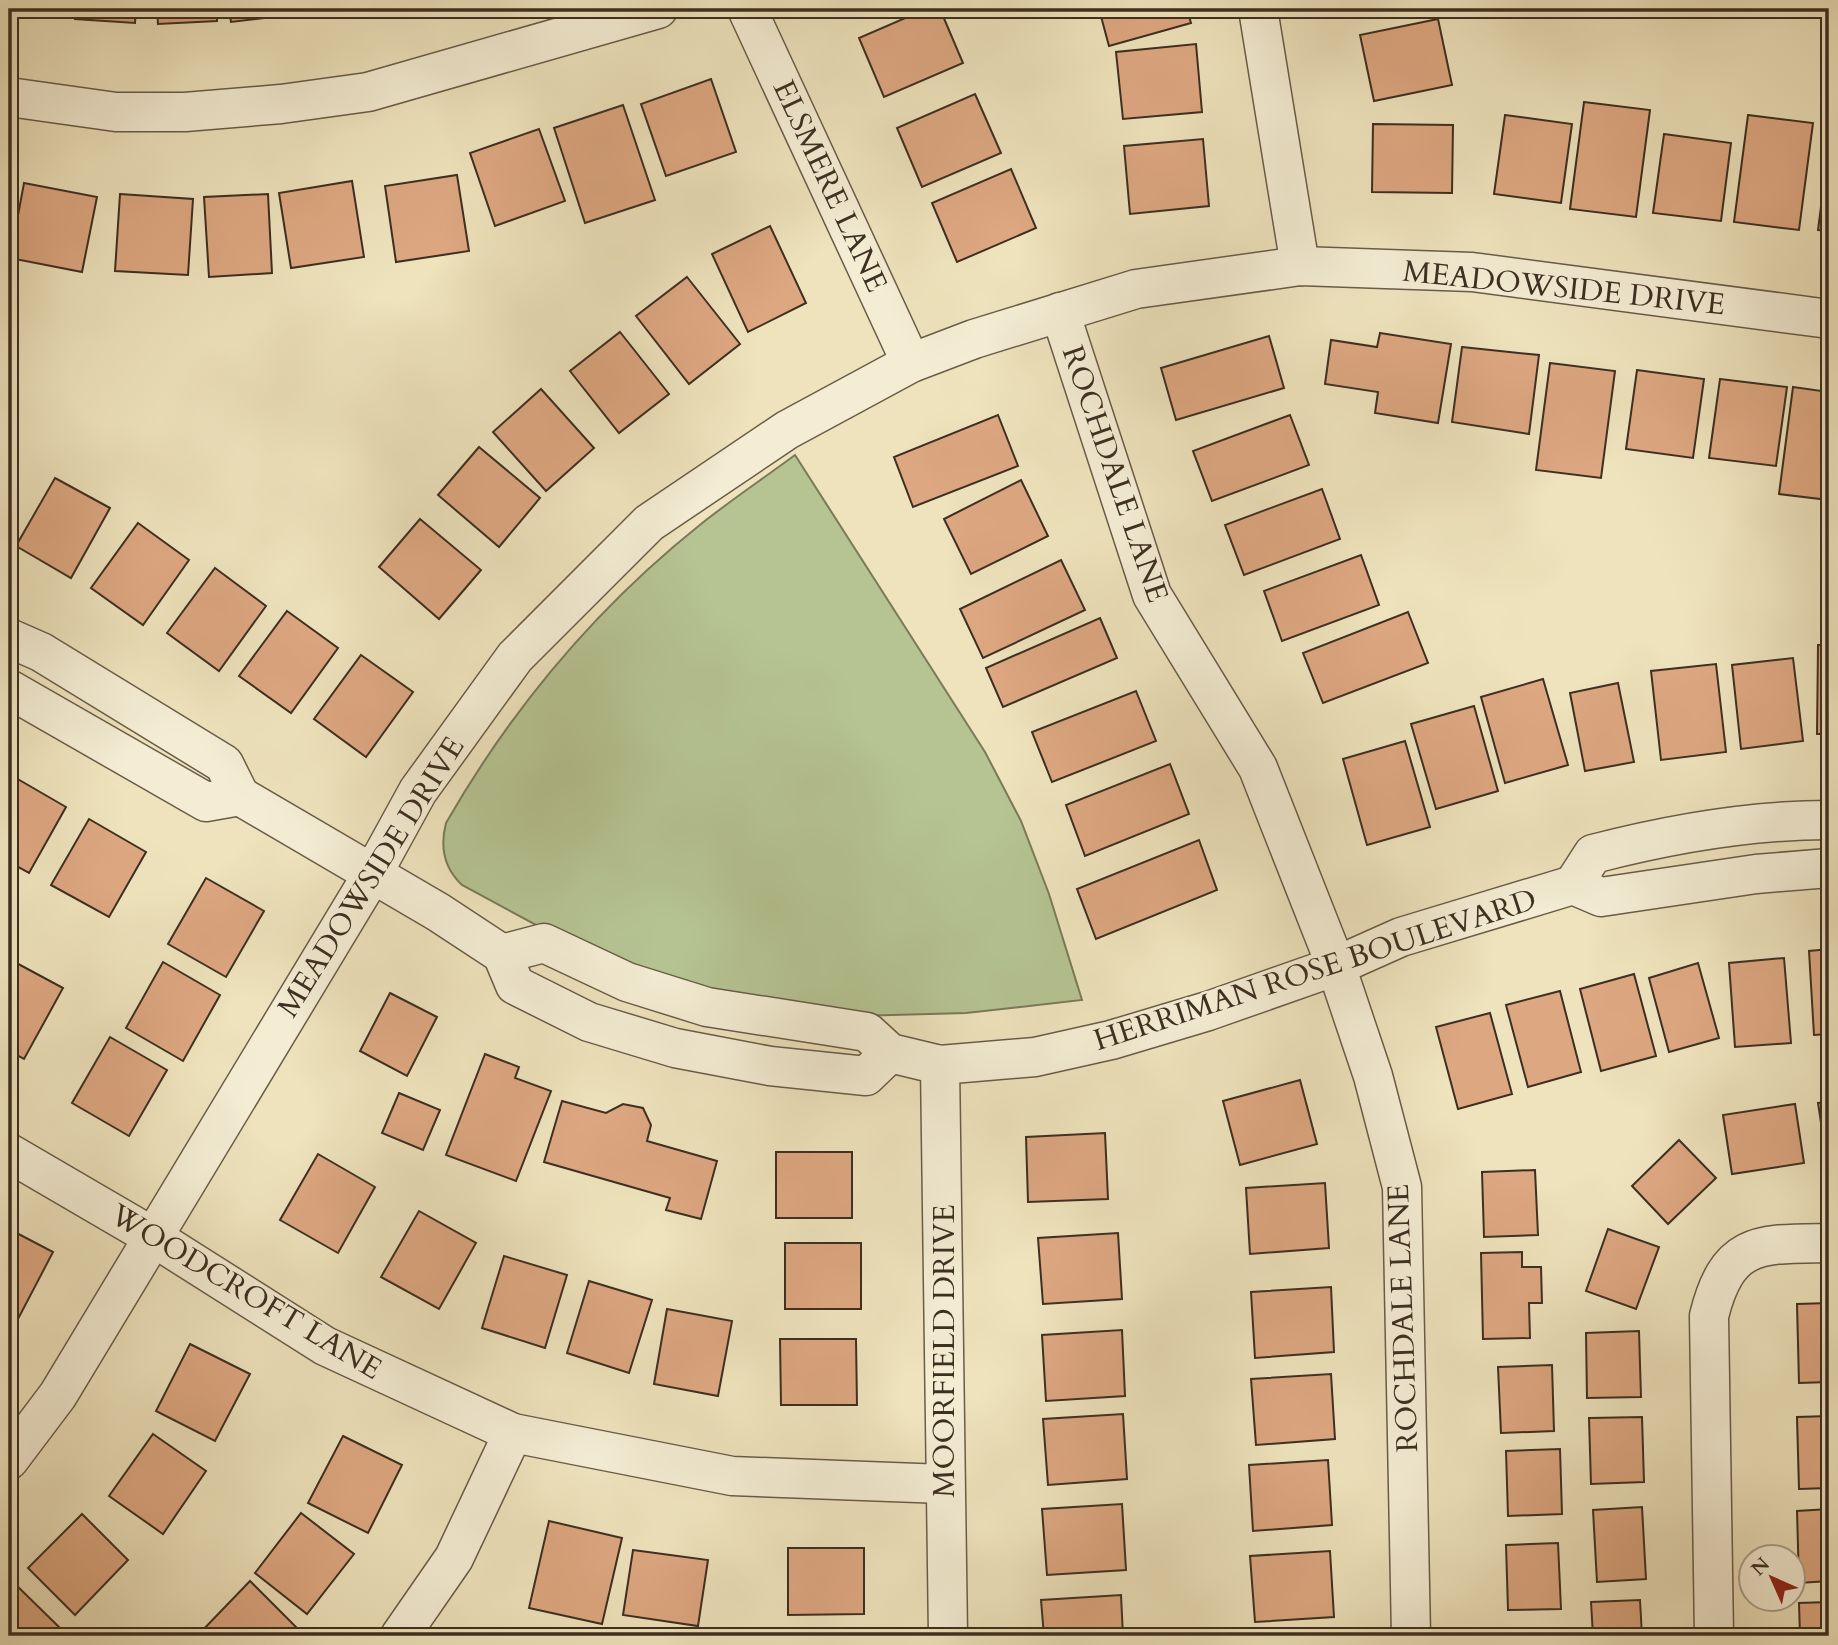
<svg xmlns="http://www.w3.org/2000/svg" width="1838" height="1645" viewBox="0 0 1838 1645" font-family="Cardo,serif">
  <rect width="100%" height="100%" fill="#eee3bd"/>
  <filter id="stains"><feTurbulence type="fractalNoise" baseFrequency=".00286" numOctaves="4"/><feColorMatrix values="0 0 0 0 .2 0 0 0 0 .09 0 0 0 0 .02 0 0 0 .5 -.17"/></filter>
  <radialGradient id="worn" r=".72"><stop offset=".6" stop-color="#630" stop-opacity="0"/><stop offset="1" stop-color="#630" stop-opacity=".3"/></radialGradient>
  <!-- green -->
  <path fill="#b6c493" stroke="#7a7a5a" stroke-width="2" d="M795 455 985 752 1021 821 1049 894 1082 1000 966 1013 855 1016 750 999 640 970 562 939 462 885C444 868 440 846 446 823 512 708 597 607 701 524 731 500 764 478 795 455Z"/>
  <!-- building -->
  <g fill="#dda781" stroke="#3d2f21" stroke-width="2">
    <polygon points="24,9 61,9 60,14"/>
    <polygon points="76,9 136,9 135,23 75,19"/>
    <polygon points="157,9 217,9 217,21 158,24"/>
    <polygon points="229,9 289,9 290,15 231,22"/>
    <polygon points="301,9 328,9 303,14"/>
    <polygon points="838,9 861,9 841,17"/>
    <polygon points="926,9 940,9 963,63 884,97 859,38"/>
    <polygon points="1099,9 1187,9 1191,23 1109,46"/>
    <polygon points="1346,9 1383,9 1348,16"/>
    <polygon points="1438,19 1452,85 1374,101 1360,35"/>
    <polygon points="1196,44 1202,112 1123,119 1116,52"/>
    <polygon points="711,79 736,152 666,176 641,104"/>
    <polygon points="975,94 1001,153 922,187 897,128"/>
    <polygon points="1584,102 1650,110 1636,217 1570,209"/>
    <polygon points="623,105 655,200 585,223 554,128"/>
    <polygon points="1505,115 1572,124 1561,203 1494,194"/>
    <polygon points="1748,115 1813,123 1799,230 1734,222"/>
    <polygon points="1373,124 1453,125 1452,193 1372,192"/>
    <polygon points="539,129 565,201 495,226 470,153"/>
    <polygon points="1664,134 1731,143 1721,221 1653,213"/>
    <polygon points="1203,139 1209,206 1130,214 1124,146"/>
    <polygon points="1828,151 1829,151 1829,231 1818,230"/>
    <polygon points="1011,169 1036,228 957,262 932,203"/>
    <polygon points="457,175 469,251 396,262 385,186"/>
    <polygon points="352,181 364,257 291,268 279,193"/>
    <polygon points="24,183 97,197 82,272 10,258"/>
    <polygon points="120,194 193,199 188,275 115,271"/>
    <polygon points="268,194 272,273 209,277 204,197"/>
    <polygon points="770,226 806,303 748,332 712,254"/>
    <polygon points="687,277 740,344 689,384 636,316"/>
    <polygon points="620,332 669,394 619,433 570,371"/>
    <polygon points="1380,333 1451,344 1438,423 1375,413 1378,392 1325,384 1331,340 1377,347"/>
    <polygon points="1269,336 1284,388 1176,420 1161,368"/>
    <polygon points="1462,347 1539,355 1529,434 1452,422"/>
    <polygon points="1550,363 1615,371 1601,478 1536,470"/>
    <polygon points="1637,370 1704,379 1693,458 1626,449"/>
    <polygon points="1720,379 1787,387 1776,466 1709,458"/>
    <polygon points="1793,387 1829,392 1829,500 1779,494"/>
    <polygon points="541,389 594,448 546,491 493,432"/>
    <polygon points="998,415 1018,466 913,507 894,457"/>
    <polygon points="1290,415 1309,465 1212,501 1193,451"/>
    <polygon points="479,447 540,498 499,547 438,495"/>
    <polygon points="9,463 15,466 9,481"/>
    <polygon points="55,478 110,508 71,578 16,546"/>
    <polygon points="1021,480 1048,536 971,574 944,519"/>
    <polygon points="1322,489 1340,539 1244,575 1225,525"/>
    <polygon points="420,519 481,570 439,619 379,567"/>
    <polygon points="138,523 189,560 143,625 91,588"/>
    <polygon points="1361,555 1379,605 1282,641 1264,591"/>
    <polygon points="1061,560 1085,610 983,658 960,609"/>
    <polygon points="215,568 266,606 219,671 167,633"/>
    <polygon points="287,611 338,648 291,713 239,676"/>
    <polygon points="1408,612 1428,663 1323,703 1303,653"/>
    <polygon points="1100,618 1117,658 1003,707 986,668"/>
    <polygon points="1818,645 1829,645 1829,734 1817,734"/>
    <polygon points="361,655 413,692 366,757 314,719"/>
    <polygon points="1793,658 1803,741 1741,749 1732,665"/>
    <polygon points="1716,664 1726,752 1661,760 1651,671"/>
    <polygon points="1543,679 1568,765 1505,783 1481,697"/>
    <polygon points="1618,683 1634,762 1585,771 1570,693"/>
    <polygon points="1136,691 1156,741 1052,782 1032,732"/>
    <polygon points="1474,706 1498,791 1436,809 1411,724"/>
    <polygon points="1405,741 1430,827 1367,845 1343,759"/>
    <polygon points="1170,764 1189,814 1085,856 1066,805"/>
    <polygon points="9,774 66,807 29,873 9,862"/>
    <polygon points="89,819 146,852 109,917 51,885"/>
    <polygon points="1199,840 1217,890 1096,939 1077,889"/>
    <polygon points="206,878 264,911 226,977 168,944"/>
    <polygon points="1829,949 1829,1034 1814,1035 1809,951"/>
    <polygon points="1784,958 1791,1043 1735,1047 1729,963"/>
    <polygon points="9,959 63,988 24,1059 9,1051"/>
    <polygon points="163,962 220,995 183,1061 126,1028"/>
    <polygon points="1698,963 1719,1038 1669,1052 1649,978"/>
    <polygon points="1634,974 1656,1056 1601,1071 1580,989"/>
    <polygon points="1560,991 1581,1072 1528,1087 1506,1005"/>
    <polygon points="390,993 437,1017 407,1076 360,1051"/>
    <polygon points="1490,1013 1512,1094 1458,1109 1436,1027"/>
    <polygon points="110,1037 167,1070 129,1136 72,1103"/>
    <polygon points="485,1054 519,1067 515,1078 551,1091 516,1181 446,1155"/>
    <polygon points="1300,1080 1317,1144 1240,1165 1223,1101"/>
    <polygon points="399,1093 440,1110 423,1150 382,1133"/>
    <polygon points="562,1101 606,1113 623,1104 643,1108 651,1125 647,1141 717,1161 701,1219 666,1210 670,1198 544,1162"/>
    <polygon points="1829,1102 1829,1162 1827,1162 1818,1103"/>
    <polygon points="1795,1104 1804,1163 1732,1174 1723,1115"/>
    <polygon points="1105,1133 1108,1199 1028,1202 1026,1137"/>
    <polygon points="1679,1140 1716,1178 1668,1224 1632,1186"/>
    <rect x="776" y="1152" width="76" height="66"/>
    <polygon points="318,1154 375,1187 338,1253 280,1220"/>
    <polygon points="1535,1170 1538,1235 1484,1237 1482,1172"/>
    <polygon points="1325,1183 1329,1248 1250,1254 1246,1188"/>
    <polygon points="419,1211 476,1243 439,1309 381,1277"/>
    <polygon points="9,1229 53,1252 18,1319 9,1315"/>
    <polygon points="1608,1229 1659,1247 1636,1309 1586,1291"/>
    <polygon points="1118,1233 1122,1299 1043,1304 1038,1238"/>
    <rect x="785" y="1243" width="76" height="66"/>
    <polygon points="1522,1252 1522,1267 1541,1267 1542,1303 1529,1303 1530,1338 1483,1339 1481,1253"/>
    <polygon points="504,1256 567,1275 545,1348 482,1328"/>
    <polygon points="589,1281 652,1300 629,1373 567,1353"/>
    <polygon points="1331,1287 1334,1352 1255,1358 1251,1292"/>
    <polygon points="1829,1303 1829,1382 1799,1383 1797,1304"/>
    <polygon points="667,1309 732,1321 718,1396 654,1384"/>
    <polygon points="1122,1330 1125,1396 1046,1401 1042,1335"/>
    <polygon points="1639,1331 1641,1397 1587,1398 1586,1333"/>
    <polygon points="780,1339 856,1339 857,1405 781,1405"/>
    <polygon points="190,1344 250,1374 215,1441 156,1411"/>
    <polygon points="1552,1365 1554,1431 1501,1433 1498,1367"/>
    <polygon points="1331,1374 1335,1439 1256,1445 1251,1379"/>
    <polygon points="1123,1414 1127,1479 1048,1485 1043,1419"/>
    <polygon points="1829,1416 1829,1488 1799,1489 1797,1417"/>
    <polygon points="1642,1417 1644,1482 1591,1484 1589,1418"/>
    <polygon points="153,1434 206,1471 163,1534 109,1496"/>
    <polygon points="343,1436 402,1465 368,1533 308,1503"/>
    <polygon points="1560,1449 1562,1514 1508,1516 1506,1451"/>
    <polygon points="1328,1460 1332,1525 1253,1531 1249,1465"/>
    <polygon points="1122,1504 1126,1570 1047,1575 1042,1509"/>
    <polygon points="1642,1507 1646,1579 1597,1582 1593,1510"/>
    <polygon points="1829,1509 1829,1581 1799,1583 1797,1511"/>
    <polygon points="301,1513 354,1554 307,1614 255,1573"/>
    <polygon points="82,1514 128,1560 75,1615 28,1568"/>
    <polygon points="549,1521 622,1538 602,1624 529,1608"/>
    <polygon points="1558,1543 1561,1609 1508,1610 1506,1545"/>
    <polygon points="788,1548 864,1548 864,1614 788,1615"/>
    <polygon points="633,1550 708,1560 698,1626 623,1615"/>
    <polygon points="1330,1551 1334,1617 1255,1622 1250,1556"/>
    <polygon points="11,1580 59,1627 49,1636 9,1636 9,1583"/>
    <polygon points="250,1581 296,1627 288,1636 197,1636"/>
    <polygon points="1121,1595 1123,1636 1044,1636 1041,1600"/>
    <polygon points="1640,1600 1642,1636 1593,1636 1591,1602"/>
    <polygon points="1829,1602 1829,1636 1800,1636 1799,1603"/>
  </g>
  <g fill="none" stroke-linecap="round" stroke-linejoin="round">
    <!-- minor casing -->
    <g stroke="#695c48" stroke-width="41">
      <g id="minor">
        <polyline points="747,9 911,363"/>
        <polyline points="1258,9 1300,266"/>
        <polyline points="9,97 116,112 185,112 281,104 368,92 658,9"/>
        <polyline points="1060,312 1152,595 1258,768 1336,966 1373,1076 1402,1187 1411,1636"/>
        <polyline points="9,638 41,652 224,764 240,796 438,912 502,954 515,985 589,1022 675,1048 770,1066 866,1076 890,1053"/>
        <polyline points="9,689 206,802 240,796"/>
        <path d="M1573 885 1593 854C1670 834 1749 820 1829 820"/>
        <polyline points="502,954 544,943 627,982 707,1007 867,1032 890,1053 940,1065 1035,1057 1111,1040 1208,1011 1336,966 1401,937 1573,885 1601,897 1756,874 1829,868"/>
        <polyline points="940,1065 948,1636"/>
        <polyline points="9,1153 153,1237 325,1346 513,1433 732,1476 944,1484"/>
        <polyline points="9,1460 58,1395 373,873 418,791 515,657 649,523 787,430 911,363 974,339 1136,289 1300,266 1472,272 1829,319"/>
        <polyline points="400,1636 454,1558 513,1433"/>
        <path d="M1714 1636 1709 1316C1728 1240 1759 1244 1829 1243"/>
      </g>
    </g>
    <!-- minor -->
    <use href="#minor" stroke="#f4edd4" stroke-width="38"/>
  </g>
  <g text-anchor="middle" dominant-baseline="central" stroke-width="5" stroke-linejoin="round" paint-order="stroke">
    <!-- street labels -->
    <g font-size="30" fill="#3d2f21" stroke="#f4edd4">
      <text transform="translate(830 186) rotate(65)">ELSMERE LANE</text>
      <text transform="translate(1564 288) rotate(6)">MEADOWSIDE DRIVE</text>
      <text transform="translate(1115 474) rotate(71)">ROCHDALE LANE</text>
      <text transform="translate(371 877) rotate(-58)">MEADOWSIDE DRIVE</text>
      <text transform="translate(1315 970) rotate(-18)">HERRIMAN ROSE BOULEVARD</text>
      <text transform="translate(246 1292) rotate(31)">WOODCROFT LANE</text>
      <text transform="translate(1403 1318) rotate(-92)">ROCHDALE LANE</text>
      <text transform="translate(944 1351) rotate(-90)">MOORFIELD DRIVE</text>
    </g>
  </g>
  <!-- margin -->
  <rect width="1838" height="1645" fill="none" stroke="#eee3bd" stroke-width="35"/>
  <rect x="10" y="10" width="1817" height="1624" fill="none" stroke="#3d2f21" stroke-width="3.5"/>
  <rect x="18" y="18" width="1803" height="1610" fill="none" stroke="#3d2f21" stroke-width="2"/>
  <!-- north arrow -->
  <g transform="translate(1772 1578) rotate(315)"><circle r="33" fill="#f4edd4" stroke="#aba18c" stroke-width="2"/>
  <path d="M0-5L12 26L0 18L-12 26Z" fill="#8f2418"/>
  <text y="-10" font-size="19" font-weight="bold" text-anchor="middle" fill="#3d2f21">N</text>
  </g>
  <rect width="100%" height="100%" filter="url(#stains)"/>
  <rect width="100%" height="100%" fill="url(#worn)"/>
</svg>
